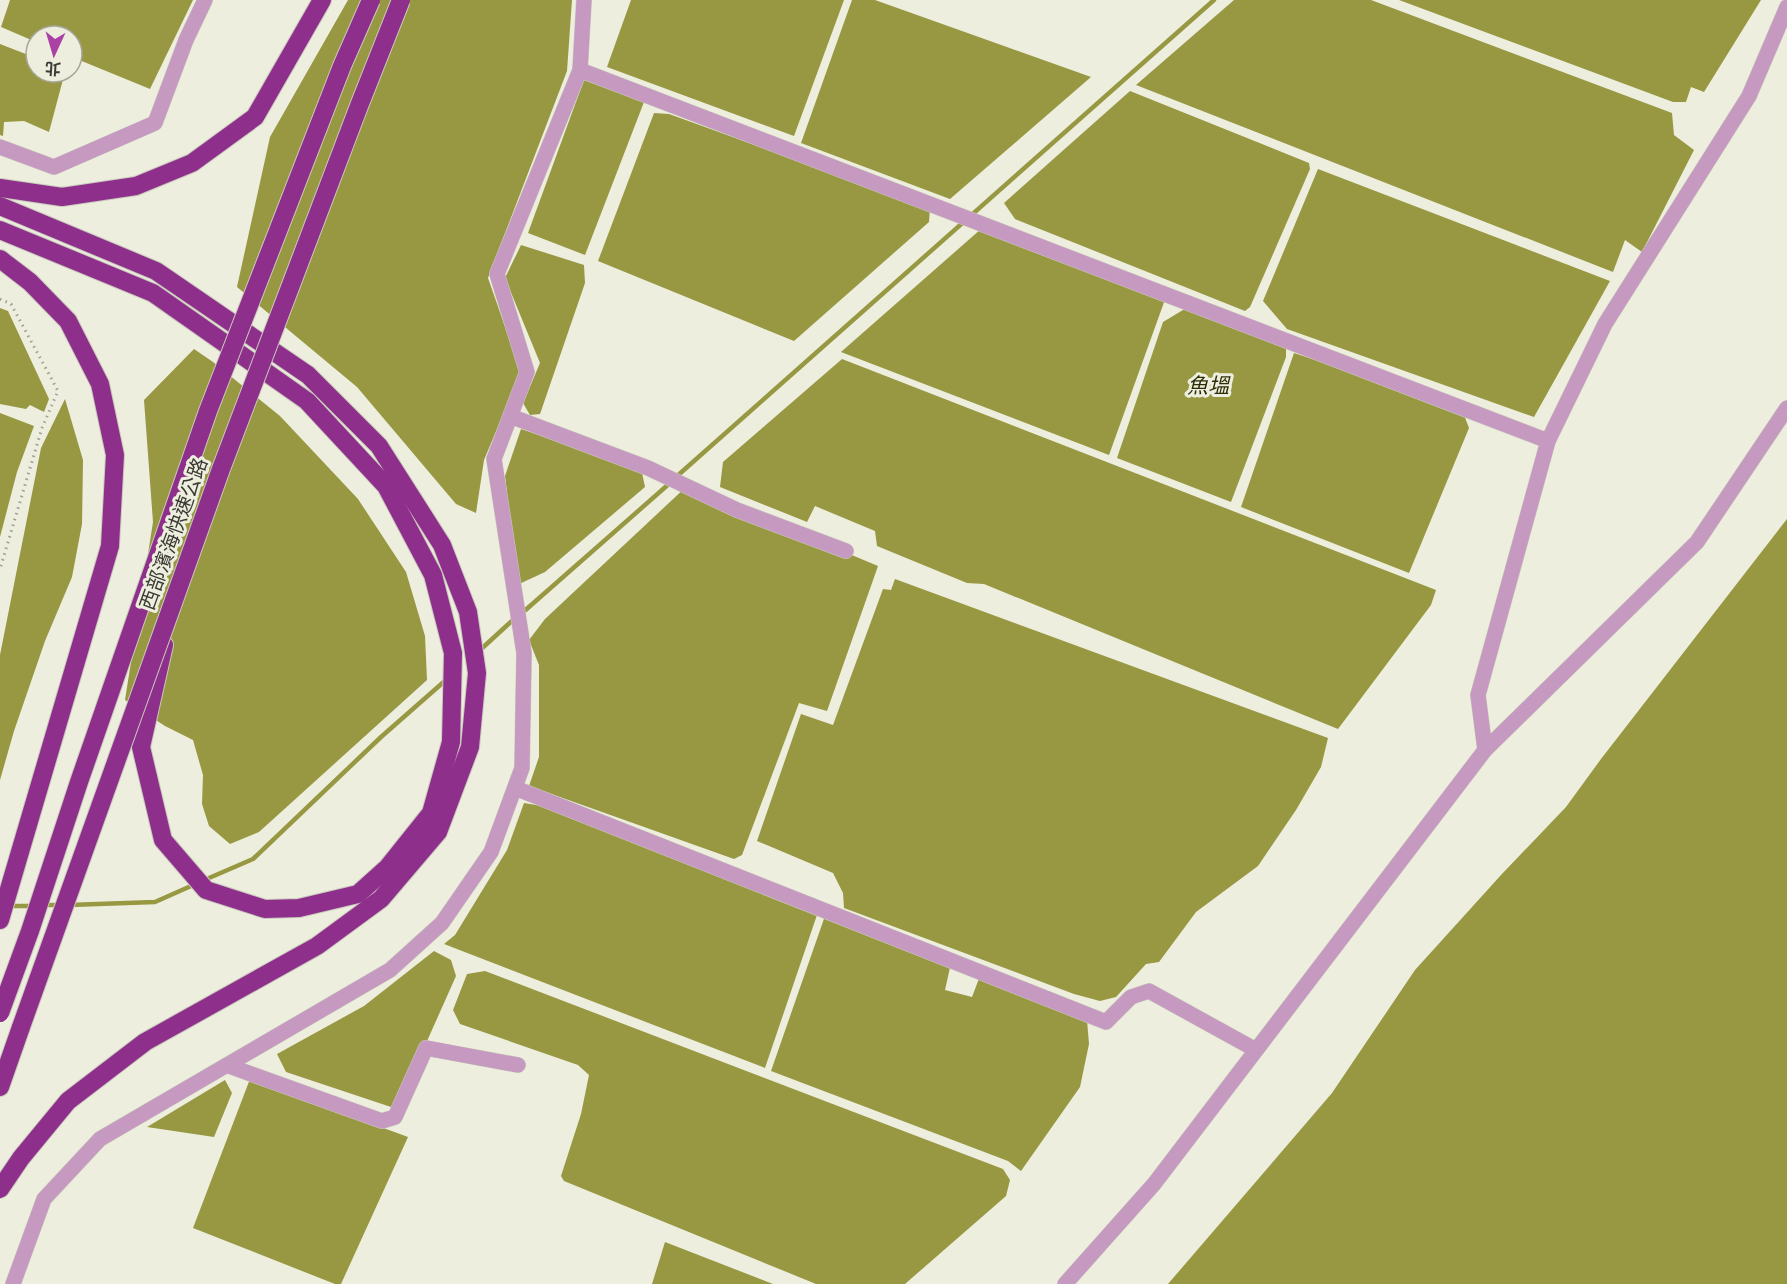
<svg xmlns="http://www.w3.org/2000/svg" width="1787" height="1284" viewBox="0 0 1787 1284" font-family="Karla,'Noto Sans TC',sans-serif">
  <rect width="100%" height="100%" fill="#edeede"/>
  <!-- water -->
  <g fill="#979841">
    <polygon points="10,0 193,0 150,89 72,57 72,36 36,36 36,42 1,27"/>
    <polygon points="348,0 572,0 567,71 488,278 521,372 484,460 476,513 456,504 357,387 237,287 270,137"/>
    <polygon points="631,0 844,0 794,136 607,67"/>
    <polygon points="852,0 875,0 1091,77 950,199 801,143"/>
    <polygon points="1234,0 1371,0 1672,113 1674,135 1694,150 1642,252 1625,240 1613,272 1136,85"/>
    <polygon points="1399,0 1761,0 1704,92 1691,87 1686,102 1673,102"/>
    <polygon points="0,44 36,58 36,72 65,72 49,132 24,121 4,122 3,136 0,135"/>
    <polygon points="584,80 644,102 585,255 528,233"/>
    <polygon points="1130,91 1309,163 1310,169 1250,307 1245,311 1015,219 1004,203"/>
    <polygon points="654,113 669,114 930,208 929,222 794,341 598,261"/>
    <polygon points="1318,169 1610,281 1534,417 1287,329 1263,301"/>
    <polygon points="981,229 1167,294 1109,455 841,352"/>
    <polygon points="521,245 584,265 585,283 540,414 530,415 523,403 540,363 505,278"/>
    <polygon points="1188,307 1286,345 1286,357 1231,502 1117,458 1163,322"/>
    <polygon points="0,308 8,311 49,399 44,412 30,405 26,409 0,404"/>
    <polygon points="194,349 213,362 280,416 358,499 406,572 425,636 427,680 259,832 230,844 209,826 202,804 203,775 193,740 165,726 125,700 153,522 144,400"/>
    <polygon points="1294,353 1461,407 1469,428 1409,573 1241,507"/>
    <polygon points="842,359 1436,590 1431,605 1338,729 984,584 967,583 877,546 875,531 815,506 807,522 720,487 723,462"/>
    <polygon points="65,399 83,460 82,524 72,577 45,641 14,731 0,780 0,655 41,448"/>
    <polygon points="0,413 34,426 17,472 0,537"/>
    <polygon points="521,429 641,468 645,487 545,572 517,585 505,476"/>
    <polygon points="687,486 878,566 827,711 799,703 742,855 734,859 529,786 539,757 539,665 529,640 545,619"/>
    <polygon points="1787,519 1787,1284 1168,1284 1332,1093 1415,970 1501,875 1566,807 1601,759"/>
    <polygon points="895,579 1328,738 1321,767 1296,810 1258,866 1196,912 1159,962 1146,964 1116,997 1100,1001 1074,994 844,908 843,893 833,873 757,841 801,714 833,725 883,589 891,590"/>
    <polygon points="524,803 542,806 818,912 765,1068 444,944 455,935 507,850"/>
    <polygon points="826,913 951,963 945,990 972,997 980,976 1087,1020 1089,1044 1080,1087 1021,1171 1008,1161 771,1071"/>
    <polygon points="434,951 451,960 456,976 399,1104 391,1107 286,1072 277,1054 364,1006"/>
    <polygon points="485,971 1003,1169 1010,1180 1006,1196 905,1284 816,1284 564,1181 561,1176 581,1114 589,1075 578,1065 460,1024 453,1010 467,974"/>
    <polygon points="250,1079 408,1137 341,1284 335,1284 193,1228"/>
    <polygon points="225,1080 232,1093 214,1137 147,1127"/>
    <polygon points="665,1242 773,1284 652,1284"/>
  </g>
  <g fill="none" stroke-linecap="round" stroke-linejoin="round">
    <!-- stream -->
    <g stroke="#979841" stroke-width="4.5">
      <polyline points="676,477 1214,0"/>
      <polyline points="521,614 670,483"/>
      <polyline points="478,652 514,619"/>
      <polyline points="209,878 253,859 381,737 447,679"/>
      <polyline points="42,905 60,905"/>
      <polyline points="69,905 155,902 191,886"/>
      <polyline points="9,906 33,906"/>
    </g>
    <!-- minor casing -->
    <g stroke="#c9cabc" stroke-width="16">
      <g id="minor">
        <polyline points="580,70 1548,441"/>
        <polyline points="0,147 54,167 155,123 186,40 205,0"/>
        <polyline points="510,416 648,468 737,510 846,551"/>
        <polyline points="1485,750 1478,695 1548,441 1605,324 1749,96 1787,7"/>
        <polyline points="515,788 1106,1022 1131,997 1149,991 1256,1050"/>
        <polyline points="229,1066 382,1121 395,1117 426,1048 518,1065"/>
        <polyline points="13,1284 44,1199 100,1139 390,970 442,923 491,852 522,768 524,653 494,459 527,372 497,274 580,70 584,0"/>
        <polyline points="1065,1284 1154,1184 1485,750 1697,542 1787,408"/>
      </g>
    </g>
    <!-- highway casing -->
    <g stroke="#c9cabc" stroke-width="20">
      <g id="highway">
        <polyline points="0,188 62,197 136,186 192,163 255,117 322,0"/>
        <polyline points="0,206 156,271 308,375 379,446 442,545 468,612 477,673 470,747 438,832 381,899 317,946 145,1042 68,1101 21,1158 0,1189"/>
        <polyline points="0,230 153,293 307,401 386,486 433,575 453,653 451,742 431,813 387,868 358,894 299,908 265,909 206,890 163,840 141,747 164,645"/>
        <polyline points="0,259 30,282 68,321 100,384 115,455 110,546 0,920"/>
        <polyline points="0,1087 21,1027"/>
      </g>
    </g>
    <!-- path -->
    <polyline stroke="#a0a195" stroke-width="3" stroke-dasharray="1.5 4.5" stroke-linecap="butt" points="0,299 11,304 58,391 42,428 0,569"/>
    <!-- minor -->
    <use href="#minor" stroke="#c699c1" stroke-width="15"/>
    <!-- highway -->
    <use href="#highway" stroke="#8f2f8c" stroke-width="18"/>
    <!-- highway-bridge casing -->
    <g stroke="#c9cabc" stroke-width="20" stroke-linecap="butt">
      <g id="highway-bridge">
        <polyline points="0,1013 30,931 79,782 208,411 342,66 371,0"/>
        <polyline points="21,1027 221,469 359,106 401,0"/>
      </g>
    </g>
    <!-- highway-bridge -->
    <use href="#highway-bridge" stroke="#8f2f8c" stroke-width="18"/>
  </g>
  <g text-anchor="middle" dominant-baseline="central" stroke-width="6" stroke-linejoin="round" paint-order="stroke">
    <!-- street labels -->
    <g font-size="20" fill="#3b3b35" stroke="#edeede">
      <text transform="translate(174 534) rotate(-70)">西部濱海快速公路</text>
    </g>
    <!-- water labels -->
    <g font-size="21" font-style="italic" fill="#2d2e07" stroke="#edeede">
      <text x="1208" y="386">魚塭</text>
    </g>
  </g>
  <!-- north arrow -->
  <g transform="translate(54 54) rotate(184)"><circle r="28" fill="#edeede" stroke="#a6a69a" stroke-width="1.5"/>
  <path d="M0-4.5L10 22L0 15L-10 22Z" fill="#aa42a5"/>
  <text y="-9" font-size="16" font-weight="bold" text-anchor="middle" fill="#3b3b35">北</text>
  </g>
</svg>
